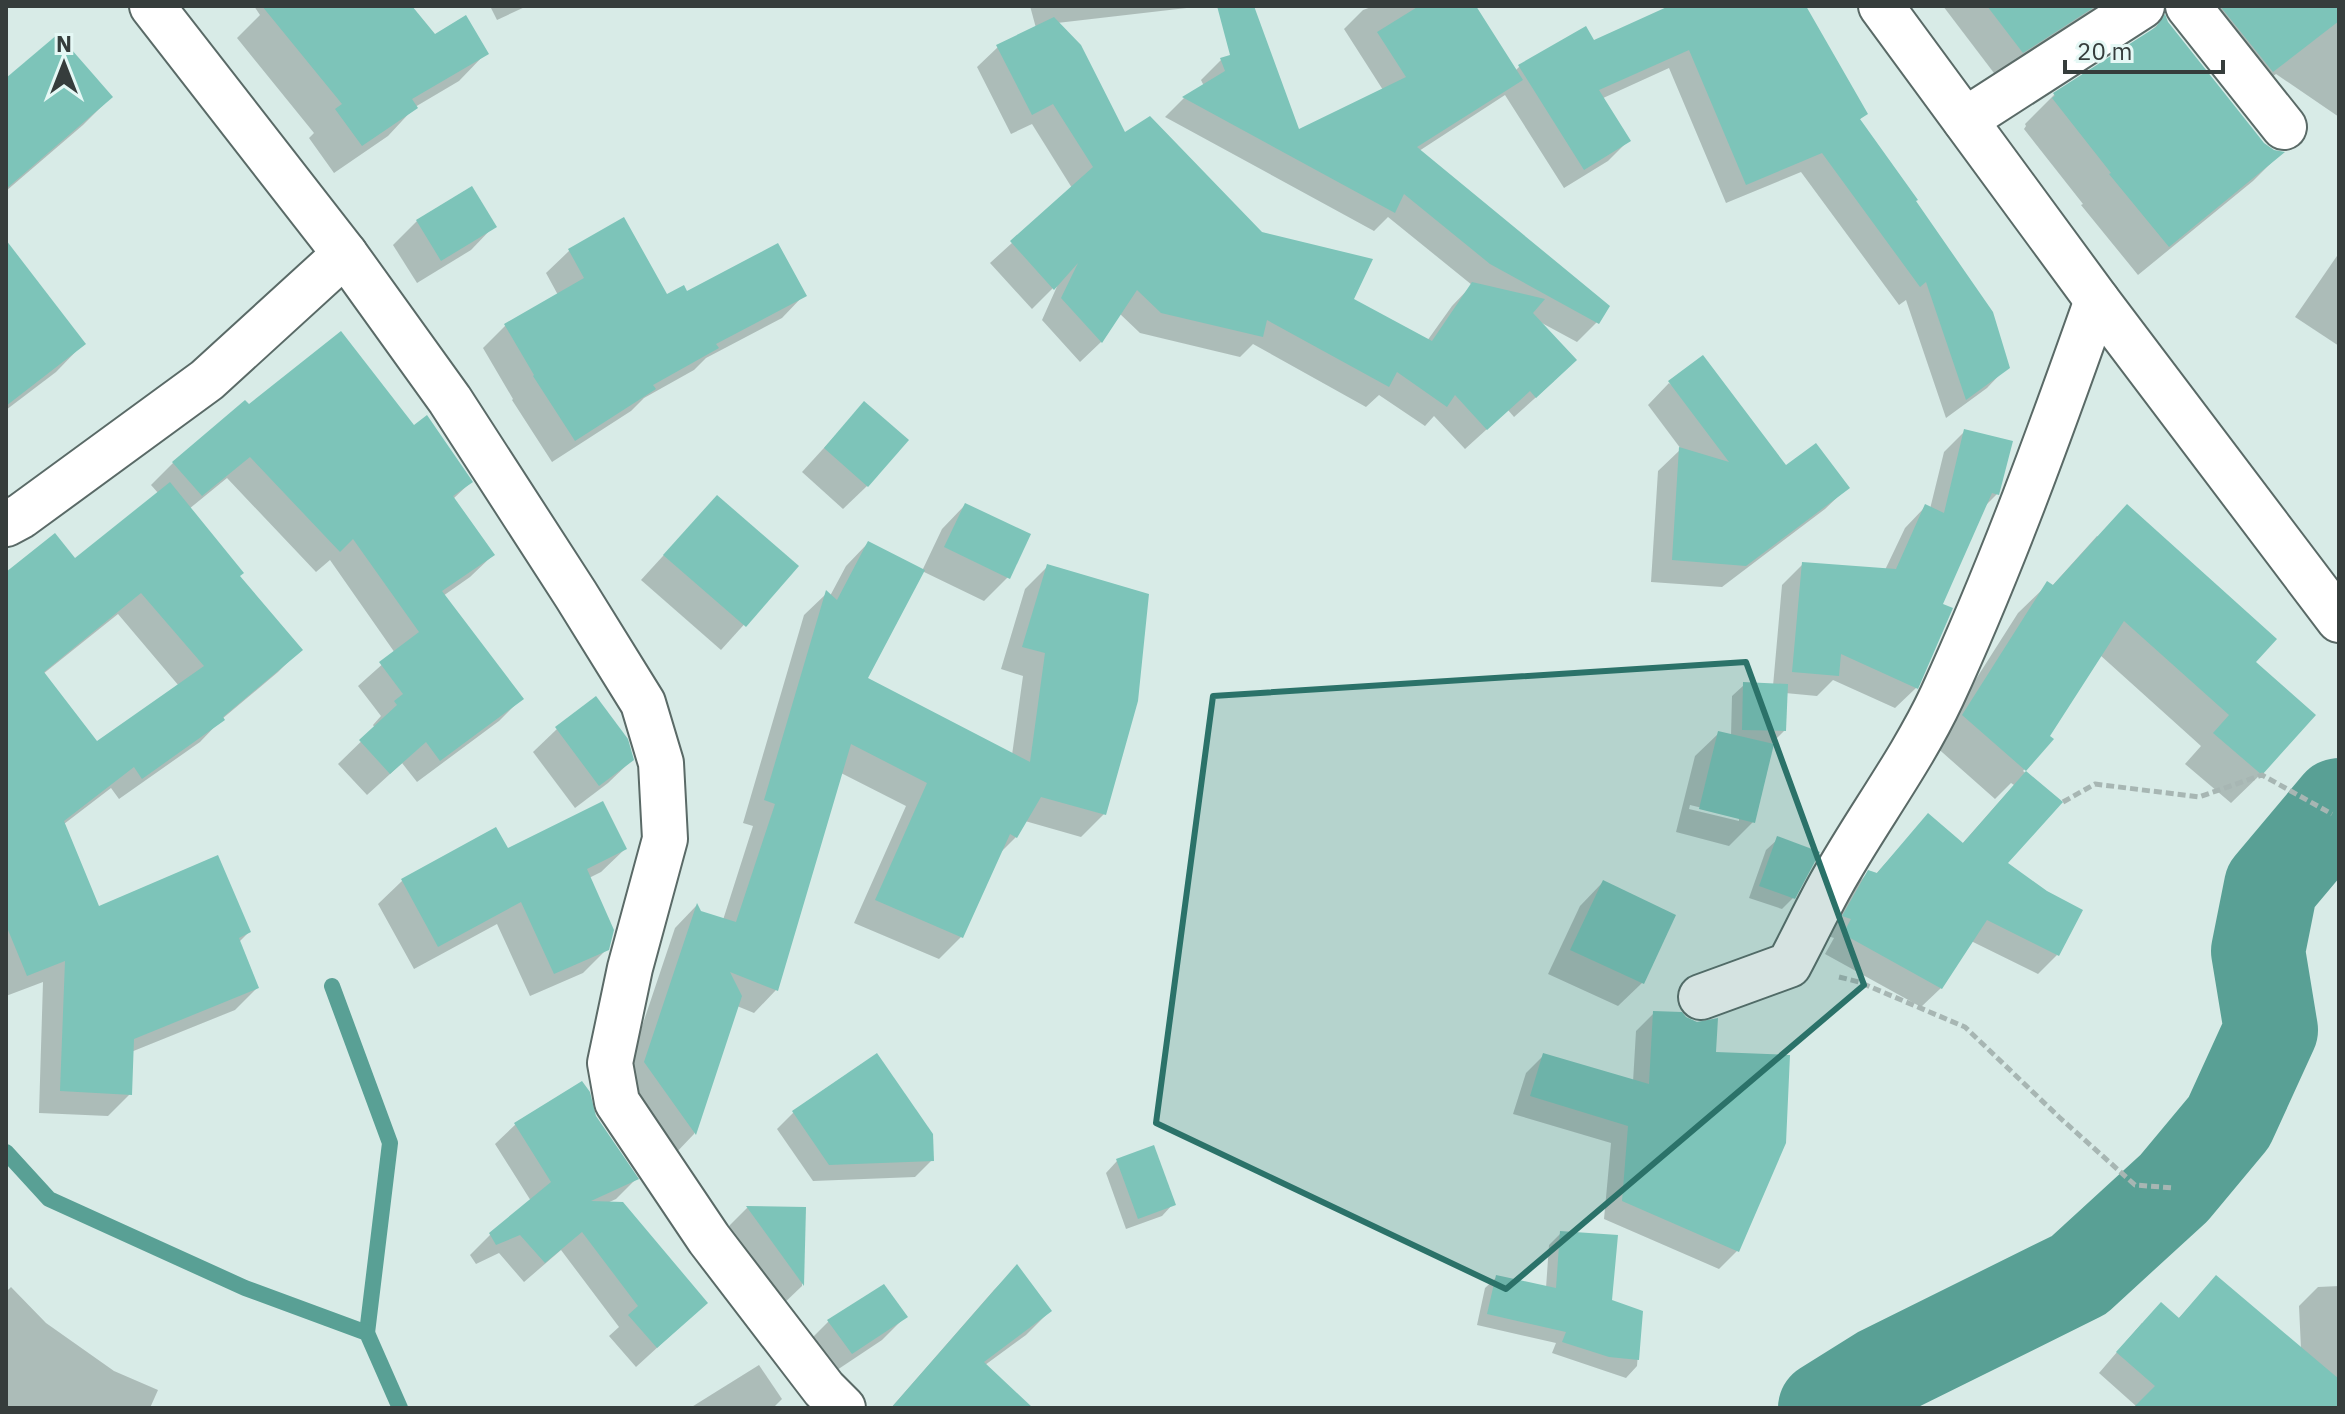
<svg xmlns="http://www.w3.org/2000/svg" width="2345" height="1414" viewBox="0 0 2345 1414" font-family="'IBM Plex Sans',sans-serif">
  <rect width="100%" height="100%" fill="#d8ebe7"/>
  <!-- shadow -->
  <g fill="#0003" fill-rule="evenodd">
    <polygon points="254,6 410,6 434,36 486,53 459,81 415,107 388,136 334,173 309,138 314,133 237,38 260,15"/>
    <polygon points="490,6 527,6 497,20"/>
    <polygon points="1030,6 1204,6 1057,23 1124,135 1352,299 1427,341 1452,306 1472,285 1388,217 1374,231 1165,117 1184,98 1204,86 1201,80 1221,60 1298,132 1383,90 1344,29 1363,10 1374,6 1474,6 1515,71 1519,67 1593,42 1672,6 1803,6 1866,114 1859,120 1914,201 2007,367 1987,388 1946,418 1906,300 1899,305 1801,172 1726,203 1669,68 1601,99 1628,141 1608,161 1564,188 1505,95 1419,151 1597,322 1577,342 1540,322 1554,381 1514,417 1508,410 1465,449 1434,416 1425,426 1379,395 1366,407 1253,344 1240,357 1140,333 1119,313 1101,342 1080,362 1042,320 1059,282 1032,309 990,263 1072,188 1032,124 1011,134 977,67 998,47 1036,28"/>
    <polygon points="1943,6 2114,6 1997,77"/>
    <polygon points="2157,6 2339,6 2339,117 2276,74 2246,96 2172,8"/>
    <polygon points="2164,18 2263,144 2273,152 2281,153 2253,181 2138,275 2081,205 2083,204 2024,129 2026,126 2025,124 2054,95 2147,35"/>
    <polygon points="6,81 111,97 83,125 6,191"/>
    <polygon points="623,220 666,297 804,295 782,318 706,358 694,370 644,398 631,411 552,462 512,400 513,399 483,348 505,326 558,295 546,273 569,251"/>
    <polygon points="417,221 494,226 471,250 417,283 393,245"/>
    <polygon points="6,244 84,343 56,372 6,410"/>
    <polygon points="2339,253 2339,346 2295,317"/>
    <polygon points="1669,383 1786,468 1847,488 1825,509 1722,587 1651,582 1658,471 1681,449 1648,405"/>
    <polygon points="864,404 867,486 843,509 802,472"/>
    <path d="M249 407 414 427 471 482 453 499 493 555 470 577 443 596 521 699 499 721 417 782 402 763 367 795 338 764 375 728 373 725 381 716 358 686 395 653 330 560 316 572 227 478 189 509 238 576 300 650 278 672 222 719 200 742 119 799 111 788 64 824 98 909 249 932 239 942 257 988 235 1010 131 1052 130 1094 108 1116 39 1113 43 982 6 996V575L75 561 159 494 151 485 173 463ZM118 614 179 686 97 743 43 674Z"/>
    <path d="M1965 431 1997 494 1983 508 1940 605 1916 688 1895 708 1833 680 1817 696 1785 693 1784 731 1772 743 1753 822 1729 846 1676 832 1695 756 1719 733 1731 736 1732 696 1744 685 1773 686 1782 585 1803 564 1885 570 1905 528 1925 507 1930 509 1944 452ZM1690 805 1739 817V821L1689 809Z"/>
    <polygon points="717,497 796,567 721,650 641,580"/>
    <polygon points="965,505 1008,577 984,601 922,571 866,679 1012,755 1023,676 1001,669 1025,589 1048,566 1104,814 1081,837 1025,821 1016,837 998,855 962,936 939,959 854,923 906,806 841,773 776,990 754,1013 737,1006 694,1134 673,1156 622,1086 675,928 696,906 699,912 723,920 753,826 743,823 804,615 827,593 830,596 846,566 868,543 922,571 942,529"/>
    <polygon points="2097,536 2253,662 2261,774 2231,803 2185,764 2201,746 2100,655 2048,736 2051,739 2023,771 2060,802 2005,864 2057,955 2038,974 1971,941 1941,988 1921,1007 1825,954 1834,938 1825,935 1849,892 1869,872 1875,875 1928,816 1962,844 2014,785 2011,783 1995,799 1934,745 2018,613 2048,584 2052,586"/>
    <polygon points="557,729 632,760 608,783 575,808 533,752"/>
    <polygon points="1778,839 1793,898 1782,909 1749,898 1766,850"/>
    <polygon points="625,849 601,872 589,878 607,949 583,973 530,996 497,924 414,969 378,904 402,881 507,850"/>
    <polygon points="1603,882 1642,983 1618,1006 1548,974 1580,906"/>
    <polygon points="1654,1013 1714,1054 1737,1251 1719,1269 1604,1219 1611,1143 1513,1114 1526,1073 1544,1055 1633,1082 1636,1031"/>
    <polygon points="794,1112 932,1160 915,1177 813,1181 777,1129"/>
    <polygon points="594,1117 636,1179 616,1199 605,1204 706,1303 636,1367 609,1336 619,1327 561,1250 524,1282 499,1253 476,1264 470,1255 490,1235 531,1201 495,1144 516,1124"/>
    <polygon points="1117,1161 1173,1204 1162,1216 1126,1229 1106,1173"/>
    <polygon points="747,1208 804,1209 802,1286 779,1308 724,1231"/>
    <polygon points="1561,1233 1610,1302 1641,1313 1637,1366 1626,1378 1552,1353 1556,1343 1477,1325 1485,1288 1497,1277 1546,1288 1549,1245"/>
    <polygon points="1017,1267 1050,1311 1026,1335 985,1365 1030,1408 891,1408 994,1290"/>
    <polygon points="2216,1277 2301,1349 2299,1306 2318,1287 2339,1286 2339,1408 2133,1408 2136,1406 2099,1373 2142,1323 2178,1319"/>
    <polygon points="11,1287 46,1323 114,1371 158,1390 150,1408 6,1408 6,1289 7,1291"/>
    <polygon points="905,1317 882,1340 828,1376 805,1345 829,1321"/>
    <polygon points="759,1365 782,1399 773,1408 690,1408"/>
  </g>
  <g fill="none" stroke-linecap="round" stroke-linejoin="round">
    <!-- stream -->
    <g stroke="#59a095" stroke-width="16">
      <polyline points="332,986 390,1143 367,1333"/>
      <polyline points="6,1152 49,1199 245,1288 367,1333 400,1408"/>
    </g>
    <!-- river -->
    <polyline stroke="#59a095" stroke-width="94" points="1825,1408 1881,1373 2079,1275 2174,1188 2229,1122 2271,1030 2258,951 2271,886 2339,805"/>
  </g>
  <!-- building -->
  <g fill="#7dc4b9" fill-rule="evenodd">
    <polygon points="262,6 412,6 435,34 466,15 489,54 412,99 418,108 362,146 335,109 342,104"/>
    <polygon points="1217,6 1254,6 1299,129 1406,77 1377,32 1419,6 1476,6 1523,80 1417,147 1610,306 1599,324 1490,264 1404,194 1395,213 1182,97 1225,71 1220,58 1230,55"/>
    <polygon points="1669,6 1806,6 1868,114 1860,119 1918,200 1916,201 1993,312 2010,368 1966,400 1926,282 1920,287 1822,153 1746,185 1689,50 1599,90 1631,141 1584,170 1518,65 1586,26 1594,40"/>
    <polygon points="1987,6 2096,6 2023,53"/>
    <polygon points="2220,6 2339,6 2339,21 2273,72"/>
    <polygon points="2165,14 2168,22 2264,143 2274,150 2285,152 2169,247 2109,174 2111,173 2052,98 2055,96 2053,93 2156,27"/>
    <polygon points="1054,17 1081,45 1125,132 1150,116 1262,232 1373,259 1354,299 1432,341 1472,282 1545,299 1533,313 1577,360 1536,398 1530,391 1487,430 1455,395 1447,407 1397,372 1389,387 1267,320 1263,337 1161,313 1137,290 1102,343 1061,298 1078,263 1054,290 1010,241 1093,167 1053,104 1032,115 996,45"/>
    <polygon points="58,34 113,97 6,189 6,78"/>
    <polygon points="472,186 497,227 441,261 416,220"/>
    <polygon points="624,217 667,294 684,285 687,291 778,243 807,296 716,344 719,348 653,385 656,389 575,441 533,376 534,375 504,324 584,278 568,249"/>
    <polygon points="6,240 86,344 6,406"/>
    <polygon points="341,331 414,425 427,415 473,482 453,496 495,555 442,591 524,699 440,761 426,742 390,774 359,740 397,705 394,701 403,694 379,662 419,632 353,539 340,552 250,457 202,496 172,462 245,400 249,404"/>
    <polygon points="1703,355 1786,465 1816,443 1850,488 1746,566 1672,560 1679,447 1729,462 1668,381"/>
    <polygon points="864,401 909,440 868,487 824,448"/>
    <polygon points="1964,429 2013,441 1999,495 1992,493 1943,604 1953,608 1918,689 1841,654 1839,676 1792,672 1802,562 1896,569 1925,504 1944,513"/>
    <path d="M170 482 244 573 240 576 303 650 223 717 225 720 142 779 134 767 64 821 99 906 218 855 251 932 239 938 259 988 134 1039 132 1095 60 1091 65 961 27 976 6 925V572L55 533 75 558ZM141 593 204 666 97 741 44 672Z"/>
    <polygon points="717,495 799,566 746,627 663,555"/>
    <polygon points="965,503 1031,534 1010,579 944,547"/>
    <polygon points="2127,504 2277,639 2256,662 2316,715 2262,775 2213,733 2229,715 2124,621 2050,736 2054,739 2026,771 1962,715 2047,581 2053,585"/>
    <polygon points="868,541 925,570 868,678 1030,762 1045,653 1022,647 1047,564 1149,594 1138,701 1106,815 1041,797 1017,838 1010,834 963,938 875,900 927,783 851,744 778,991 730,972 742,996 696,1135 644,1062 697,903 701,911 736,922 775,804 764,800 826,590 837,600"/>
    <polygon points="1743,682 1788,684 1786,731 1742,730"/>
    <polygon points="596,696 628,739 634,760 599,786 555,727"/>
    <polygon points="1718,731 1774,744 1755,823 1699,809"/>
    <polygon points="2026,771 2063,802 2008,863 2047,891 2083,910 2059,956 1987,920 1942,989 1843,934 1851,919 1842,916 1868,870 1877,873 1928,813 1963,843"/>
    <polygon points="603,801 627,849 587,869 614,930 609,950 554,974 521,902 438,947 401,879 496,827 508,848"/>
    <polygon points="1777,836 1820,852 1795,899 1759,886"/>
    <polygon points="1603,880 1676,915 1644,984 1570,950"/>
    <polygon points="1653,1011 1682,1012 1686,1017 1697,1022 1718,1018 1716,1052 1790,1055 1786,1143 1739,1252 1622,1201 1628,1126 1530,1096 1543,1053 1649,1084"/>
    <polygon points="877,1053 933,1134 934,1161 829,1165 792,1111"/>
    <polygon points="582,1081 590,1092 596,1116 639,1179 591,1201 623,1202 708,1303 657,1348 628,1315 638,1306 582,1232 545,1263 520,1235 496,1245 489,1233 551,1182 514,1123"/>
    <polygon points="1154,1145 1176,1205 1138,1219 1116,1159"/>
    <polygon points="746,1206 806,1207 804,1286"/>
    <polygon points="1560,1231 1618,1235 1612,1300 1643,1311 1639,1360 1609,1357 1562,1342 1566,1332 1487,1314 1496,1275 1556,1288"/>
    <polygon points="1017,1264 1052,1311 984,1362 1033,1408 891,1408"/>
    <polygon points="2216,1275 2339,1379 2339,1408 2133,1408 2155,1386 2116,1352 2161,1302 2179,1318"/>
    <polygon points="884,1284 908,1317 852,1354 827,1320"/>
  </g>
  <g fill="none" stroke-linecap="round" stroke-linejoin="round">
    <!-- minor casing -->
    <g stroke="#5a6a67" stroke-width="48">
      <g id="minor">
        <polyline points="152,6 345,254 450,400 576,595 643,703 661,763 665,839 630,968 610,1063 617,1102 709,1239 824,1389 843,1408"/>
        <polyline points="1881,6 2097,300 2339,620"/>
        <polyline points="2188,6 2284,127"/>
        <polyline points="1965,120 2142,6"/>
        <polyline points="6,524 21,516 207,380 345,254"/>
        <path d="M1701 997 1789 965C1803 939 1816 911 1831 884 1866 821 1911 762 1942 696 2001 568 2050 433 2097 300"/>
      </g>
    </g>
    <!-- path -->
    <g stroke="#a7b6b3" stroke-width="5" stroke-dasharray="8 4" stroke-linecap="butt">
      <polyline points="2063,802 2095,784 2199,797 2262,775 2332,814"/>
      <polyline points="1839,977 1859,982 1965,1027 2059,1117 2135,1185 2174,1188"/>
    </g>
    <!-- minor -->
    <use href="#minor" stroke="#fff" stroke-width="44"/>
  </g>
  <!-- marked area -->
  <path fill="#2b7269" fill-opacity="0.2" stroke="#2b7269" stroke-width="6" stroke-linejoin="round" d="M1746 662 1864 985 1506 1289 1156 1123 1213 696Z"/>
  <!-- border -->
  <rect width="2345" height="1414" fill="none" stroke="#363d3c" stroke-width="16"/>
  <!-- north arrow -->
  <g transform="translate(64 64)" stroke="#e5f8f5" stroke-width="6" paint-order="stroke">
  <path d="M0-6L14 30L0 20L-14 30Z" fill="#363d3c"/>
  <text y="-12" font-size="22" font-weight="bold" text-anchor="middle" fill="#363d3c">N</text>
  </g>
  <!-- scale -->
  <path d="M2065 60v12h158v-12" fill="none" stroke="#363d3c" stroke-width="4"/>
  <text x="2077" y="60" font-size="24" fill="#363d3c" stroke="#e5f8f5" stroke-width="6" paint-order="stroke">20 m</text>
</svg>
